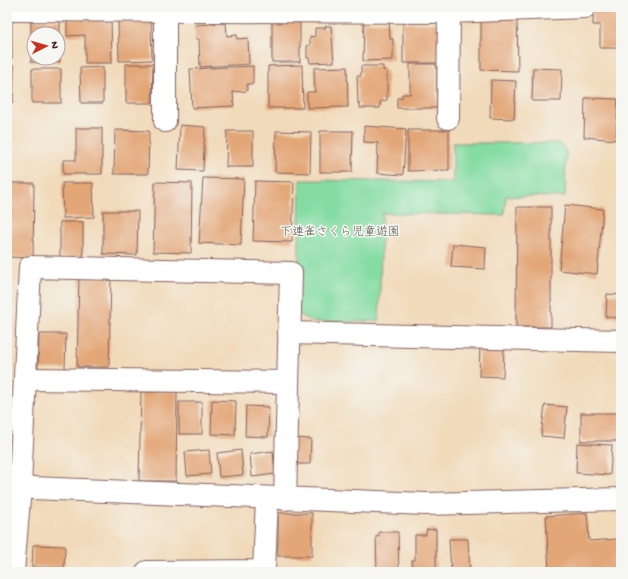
<svg xmlns="http://www.w3.org/2000/svg" width="628" height="579" viewBox="0 0 628 579" font-family="'Gochi Hand','Klee One',sans-serif">
  <rect width="100%" height="100%" fill="#f6f6f2"/>
  <filter id="ink" filterUnits="userSpaceOnUse"><feTurbulence type="fractalNoise" baseFrequency=".025" numOctaves="2"/><feDisplacementMap in="SourceGraphic" scale="8" xChannelSelector="R" yChannelSelector="G"/><feConvolveMatrix kernelMatrix="1 2 1 2 8 2 1 2 1" color-interpolation-filters="sRGB"/></filter>
  <filter id="wash" filterUnits="userSpaceOnUse"><feTurbulence type="fractalNoise" baseFrequency=".012" numOctaves="4" result="noise"/><feDisplacementMap in="SourceGraphic" scale="16" xChannelSelector="R" yChannelSelector="G"/><feGaussianBlur stdDeviation="0.9" result="paint"/><feColorMatrix in="noise" values="0 0 0 0 0 0 0 0 0 0 0 0 0 0 0 0 0 1.4 0 .05"/><feComposite in="paint" operator="in"/></filter>
  <g filter="url(#wash)">
    <rect width="100%" height="100%" fill="#f1daba"/>
    <!-- green -->
    <polygon fill="#84dca2" stroke="#677e66" points="453,143 558,143 566,150 565,197 506,196 504,215 382,213 379,321 312,322 298,314 300,180 453,182"/>
    <g id="blocks">
      <!-- building -->
      <g fill="#e3a677" fill-rule="evenodd">
        <polygon points="593,12 618,12 619,48 600,48 600,25 593,25"/>
        <polygon points="481,16 517,16 518,71 481,70"/>
        <polygon points="111,18 112,63 85,63 85,35 67,36 67,19"/>
        <rect x="7" y="19" width="5" height="39"/>
        <path d="M31 20 60 21V62H31ZM34 34H58V58H34Z"/>
        <polygon points="151,20 152,60 119,61 118,21"/>
        <rect x="272" y="20" width="28" height="42"/>
        <polygon points="364,22 389,22 390,39 393,39 393,60 363,61"/>
        <polygon points="226,23 227,36 237,35 237,39 248,38 249,64 200,67 199,39 196,39 195,25"/>
        <polygon points="403,23 440,23 439,63 403,63"/>
        <polygon points="325,26 331,26 334,62 310,63 309,58 307,58 307,46 310,45 310,36 315,37 315,28 326,28"/>
        <polygon points="126,64 153,64 152,103 126,103"/>
        <polygon points="410,64 435,64 437,67 437,108 397,108 397,98 402,98 402,94 410,94"/>
        <polygon points="7,65 14,65 13,103 7,103"/>
        <polygon points="302,65 303,108 268,108 268,66"/>
        <polygon points="253,66 253,84 247,84 247,91 233,92 234,106 192,108 190,69"/>
        <polygon points="361,66 383,66 383,70 387,71 387,100 380,102 380,108 360,108 360,104 358,104 357,76 361,76"/>
        <polygon points="103,67 103,103 81,103 80,68"/>
        <polygon points="347,67 348,107 307,108 307,92 315,92 314,68"/>
        <polygon points="533,68 562,69 561,101 532,101"/>
        <rect x="32" y="69" width="29" height="34"/>
        <polygon points="491,80 516,81 514,119 490,118"/>
        <polygon points="585,98 618,99 616,140 584,137"/>
        <rect x="7" y="125" width="4" height="48"/>
        <polygon points="180,125 205,127 203,171 178,170"/>
        <polygon points="364,126 406,129 403,175 377,173 378,143 364,142"/>
        <polygon points="76,128 102,128 102,174 63,174 63,160 76,160"/>
        <polygon points="115,130 149,131 148,174 114,174"/>
        <polygon points="408,130 449,130 449,170 408,171"/>
        <polygon points="227,131 253,131 253,167 226,167"/>
        <polygon points="276,131 311,132 310,173 275,172"/>
        <polygon points="320,131 353,131 352,172 320,172"/>
        <polygon points="203,178 244,179 241,245 199,243"/>
        <polygon points="255,181 294,182 292,242 253,241"/>
        <polygon points="155,182 192,183 191,253 153,252"/>
        <polygon points="7,183 34,183 33,258 7,257"/>
        <polygon points="62,183 93,183 94,217 63,218"/>
        <polygon points="565,205 603,209 597,274 559,270"/>
        <polygon points="517,207 551,207 551,327 516,327"/>
        <polygon points="103,211 138,211 137,255 103,254"/>
        <rect x="60" y="222" width="23" height="35"/>
        <polygon points="453,244 486,247 485,269 451,267"/>
        <polygon points="79,277 111,278 109,367 77,367"/>
        <polygon points="607,294 621,295 621,318 606,317"/>
        <polygon points="39,334 66,334 65,369 38,369"/>
        <polygon points="480,345 504,346 503,377 479,376"/>
        <polygon points="141,392 177,392 176,481 139,481"/>
        <polygon points="212,400 236,401 235,435 211,434"/>
        <rect x="179" y="402" width="23" height="32"/>
        <polygon points="545,405 567,407 564,438 541,436"/>
        <polygon points="246,406 269,407 268,437 245,436"/>
        <rect x="581" y="413" width="40" height="28"/>
        <polygon points="291,438 311,439 310,464 291,464"/>
        <polygon points="577,443 612,445 610,475 576,473"/>
        <polygon points="209,450 211,474 187,476 185,452"/>
        <polygon points="241,450 243,475 219,477 217,453"/>
        <polygon points="273,451 275,474 252,477 250,454"/>
        <rect x="278" y="513" width="34" height="43"/>
        <polygon points="587,513 589,541 618,539 621,572 549,572 546,516"/>
        <polygon points="436,529 436,571 412,572 412,560 415,560 415,535 426,535 426,530"/>
        <polygon points="379,532 398,532 399,572 377,572 376,536 379,536"/>
        <polygon points="449,539 468,539 470,572 451,572"/>
        <polygon points="33,545 65,546 64,568 32,567"/>
      </g>
    </g>
  </g>
  <g filter="url(#ink)">
    <use href="#blocks" fill-opacity="0" stroke="#84605d" stroke-width="1"/>
    <g fill="none" stroke-linecap="round" stroke-linejoin="round">
      <!-- minor casing -->
      <g stroke="#84605d" stroke-width="24">
        <g id="minor">
          <polyline points="7,10 449,12 585,7"/>
          <polyline points="448,118 449,12"/>
          <polyline points="165,121 165,7"/>
          <polyline points="289,333 621,341"/>
          <polyline points="26,379 288,382"/>
          <polyline points="7,487 426,504 621,499"/>
          <polyline points="13,572 20,487 30,267 291,273 285,499"/>
          <polyline points="147,572 264,571 267,499"/>
        </g>
      </g>
      <!-- minor -->
      <use href="#minor" stroke="#fff" stroke-width="22"/>
    </g>
  </g>
  <g text-anchor="middle" dominant-baseline="central" stroke-width="3" stroke-linejoin="round" paint-order="stroke">
    <!-- park labels -->
    <g font-size="12" fill="#5b584f" stroke="#f6f6f2">
      <text x="340" y="233">下連雀さくら児童遊園</text>
    </g>
  </g>
  <!-- margin -->
  <rect width="628" height="579" fill="none" stroke="#f6f6f2" stroke-width="24"/>
  <!-- north arrow -->
  <g transform="translate(46 46) rotate(84)"><circle r="19" fill="#f6f6f2" stroke="#b1a0a2"/>
  <path d="M0-3L7 15L0 10L-7 15Z" fill="#c8321e"/>
  <text y="-6" font-size="11" font-weight="bold" text-anchor="middle" fill="#4a1f2b">N</text>
  </g>
</svg>
